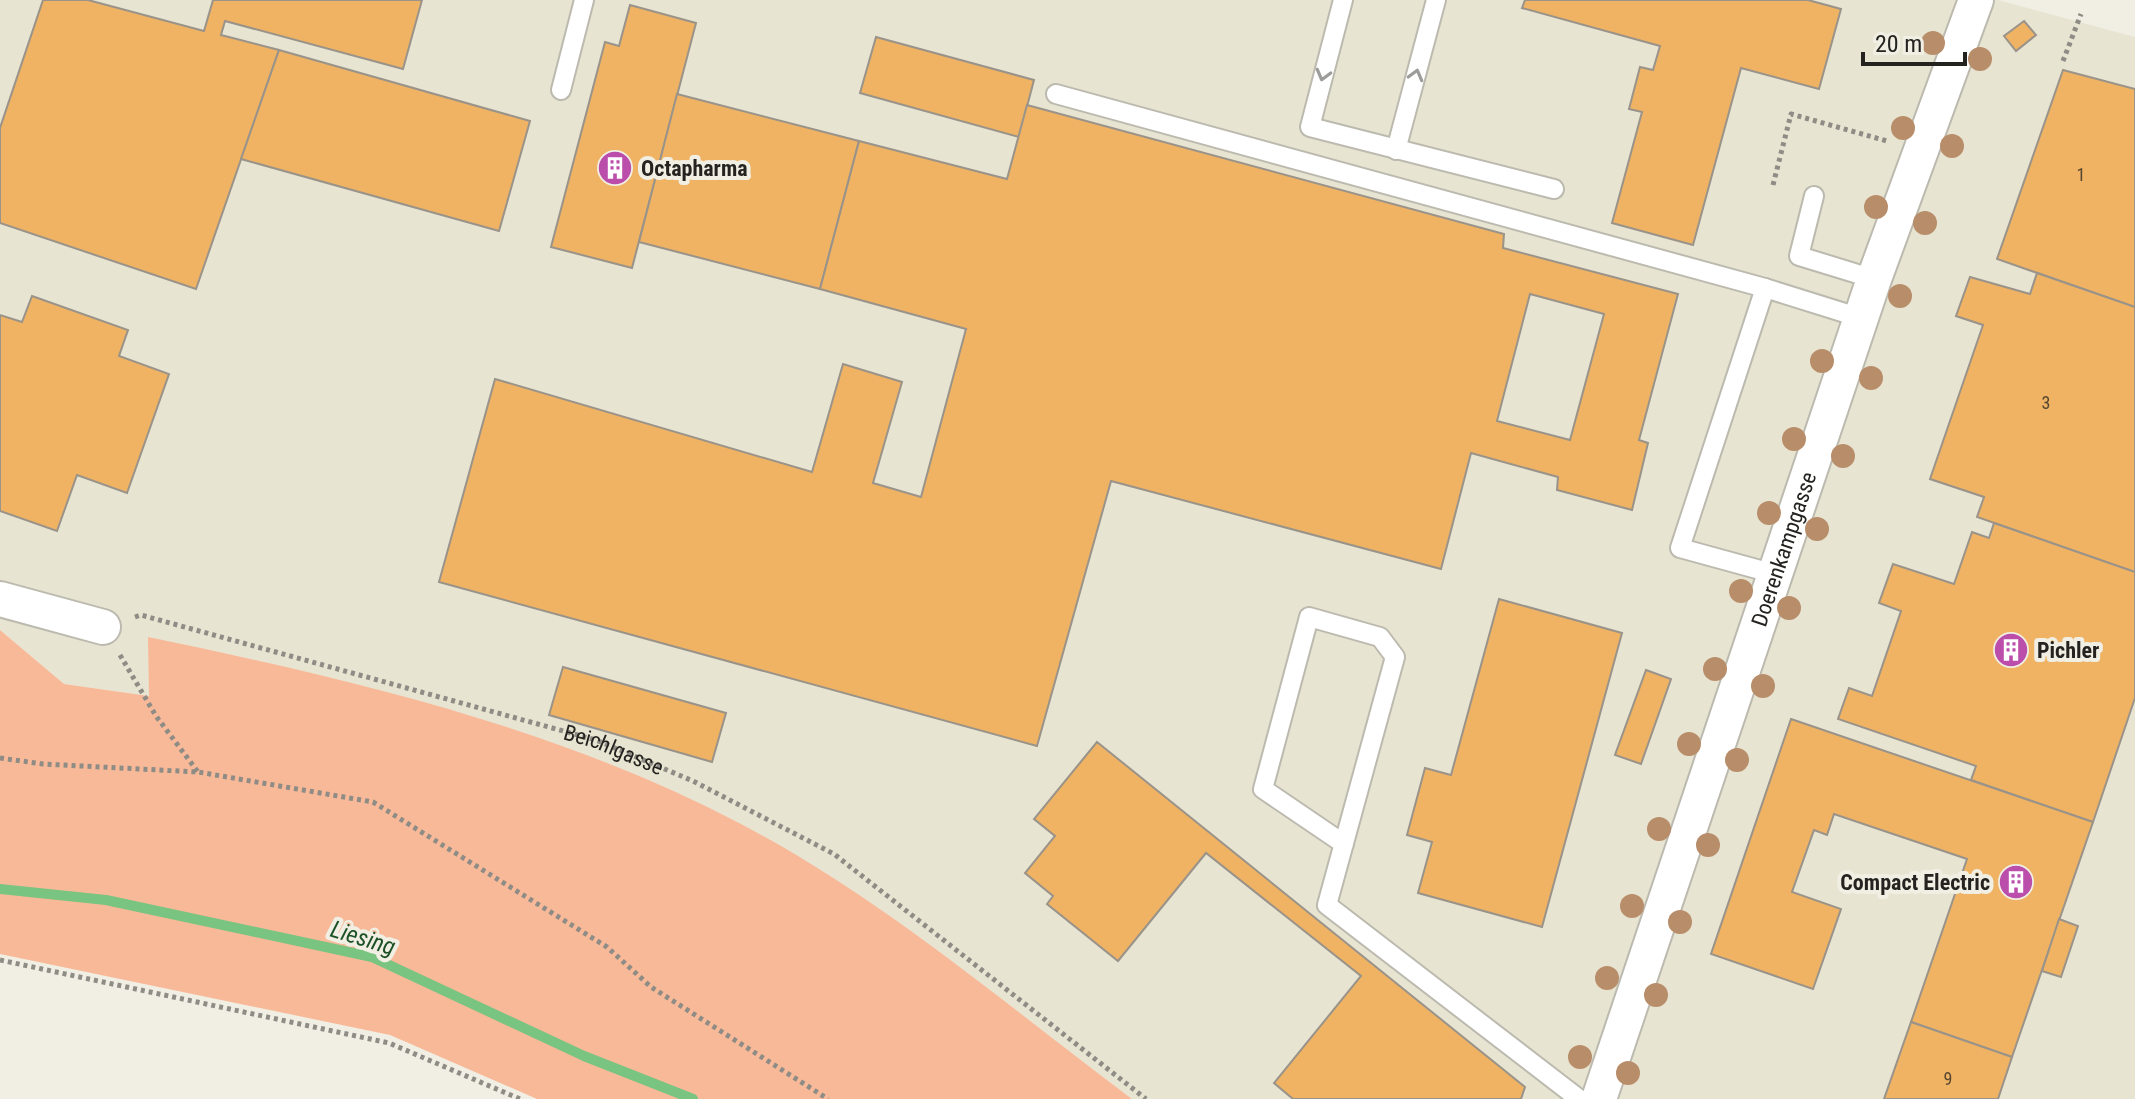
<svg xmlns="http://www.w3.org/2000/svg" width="2135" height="1099" viewBox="0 0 2135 1099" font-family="'Roboto Condensed',sans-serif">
  <rect width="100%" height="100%" fill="#f1efe4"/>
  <!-- built -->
  <polygon fill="#e8e4d2" points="0,0 1998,0 2135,37 2135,1099 1132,1099 847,887 740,824 149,637 150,696 64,684 0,630"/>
  <!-- green -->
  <path fill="#f8b999" d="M0 630 64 684 149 696 148 637C351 679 556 727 741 824 882 898 1005 1004 1132 1099H537L390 1035 0 954Z"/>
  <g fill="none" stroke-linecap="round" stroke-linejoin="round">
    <!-- stream -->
    <polyline stroke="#79c481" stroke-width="10" points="0,889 106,900 372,957 584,1056 693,1099"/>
  </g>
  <!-- building -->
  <g fill="#efb363" stroke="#9a938a" stroke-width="2" fill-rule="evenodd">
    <polygon points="43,0 88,0 204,31 213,0 422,0 403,69 225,21 221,35 279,50 196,289 0,223 0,128"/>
    <polygon points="1525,0 1808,0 1841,9 1819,89 1741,68 1693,245 1612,223 1642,112 1629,109 1640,67 1653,70 1660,46 1522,8"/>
    <polygon points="630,5 696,23 632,268 551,247 605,42 619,46"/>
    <polygon points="2024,21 2036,35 2016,51 2004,36"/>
    <polygon points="876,37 1034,80 1019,137 860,93"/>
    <polygon points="279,50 530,121 499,231 241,159"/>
    <polygon points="2063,70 2135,89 2135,307 1997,259"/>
    <polygon points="677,94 859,141 820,289 639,242"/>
    <path d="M1027 105 1504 234 1503 248 1678 294 1639 440 1648 443 1632 510 1557 490 1558 477 1471 453 1441 569 1111 481 1037 746 439 582 495 379 812 472 843 364 902 382 873 483 921 497 966 329 820 289 859 141 1007 179ZM1530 294 1604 314 1570 440 1497 421Z"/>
    <polygon points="2037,273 2135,307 2135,572 1977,517 1984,497 1930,479 1983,325 1956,316 1970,277 2030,294"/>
    <polygon points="32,296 128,330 119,356 169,374 127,493 77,475 57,531 0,511 0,315 22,322"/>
    <polygon points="1994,523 2135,572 2135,698 2093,822 1971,780 1976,766 1838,719 1849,688 1872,696 1901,611 1879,603 1893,564 1954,584 1972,532 1989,538"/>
    <polygon points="1499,599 1622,633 1542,927 1418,893 1432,842 1407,835 1425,768 1451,775"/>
    <polygon points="563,667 726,713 712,762 549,715"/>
    <polygon points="1646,670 1671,679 1641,764 1615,755"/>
    <polygon points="1791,719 2093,822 2012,1057 1911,1022 1967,859 1834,814 1827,835 1814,830 1792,892 1841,909 1813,989 1711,954"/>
    <polygon points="1097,742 1525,1087 1521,1099 1293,1099 1274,1083 1361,976 1206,853 1118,961 1047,904 1053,896 1025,873 1055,836 1034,819"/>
    <polygon points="2059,919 2078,926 2061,977 2042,971"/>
    <polygon points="1911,1022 2012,1057 1998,1099 1884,1099"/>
  </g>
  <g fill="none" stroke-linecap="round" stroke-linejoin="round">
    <!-- service casing -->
    <g stroke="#bcbaaf" stroke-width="22">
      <g id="service">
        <polyline points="1343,0 1310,127 1554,189"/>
        <polyline points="561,90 584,0"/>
        <polyline points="1056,94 1765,288"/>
        <polyline points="1396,150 1436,0"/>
        <polyline points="1814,196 1799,256 1874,279"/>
        <polyline points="1775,574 1680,548 1765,288 1861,318"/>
        <polyline points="1344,844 1263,789 1309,617 1380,637 1395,657 1327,905 1579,1099"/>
      </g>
    </g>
    <!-- minor casing -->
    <g stroke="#bcbaaf" stroke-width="38">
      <g id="minor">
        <polyline points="0,599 103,627"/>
        <path id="s2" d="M1599 1099 1874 279 1976 0"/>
      </g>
    </g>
    <!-- path -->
    <g stroke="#8e8c85" stroke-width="5" stroke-dasharray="4 4" stroke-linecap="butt">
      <polyline points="2063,61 2081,14"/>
      <polyline points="1773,185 1791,114 1887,141"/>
      <path id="s1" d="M135 617 141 615 596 740 693 781 834 854 1146 1099"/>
      <polyline points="120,655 156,716 198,772"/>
      <polyline points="0,758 43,764 198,772 373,802 607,947 651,987 828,1099"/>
      <polyline points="0,960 389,1043 520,1099"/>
    </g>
    <!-- service -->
    <use href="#service" stroke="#fff" stroke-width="18"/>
    <!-- minor -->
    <use href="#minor" stroke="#fff" stroke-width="34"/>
  </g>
  <!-- trees -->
  <g fill="#b88d6a">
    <circle cx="1933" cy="43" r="12"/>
    <circle cx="1980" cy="59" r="12"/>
    <circle cx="1903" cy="128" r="12"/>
    <circle cx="1952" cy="146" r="12"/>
    <circle cx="1876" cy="207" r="12"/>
    <circle cx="1925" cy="223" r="12"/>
    <circle cx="1900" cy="296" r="12"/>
    <circle cx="1822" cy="361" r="12"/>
    <circle cx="1871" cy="378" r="12"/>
    <circle cx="1794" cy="439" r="12"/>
    <circle cx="1843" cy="456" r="12"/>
    <circle cx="1769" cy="513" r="12"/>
    <circle cx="1817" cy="529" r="12"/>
    <circle cx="1741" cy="591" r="12"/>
    <circle cx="1789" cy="608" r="12"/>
    <circle cx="1715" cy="669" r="12"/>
    <circle cx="1763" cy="686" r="12"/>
    <circle cx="1689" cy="744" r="12"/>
    <circle cx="1737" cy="760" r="12"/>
    <circle cx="1659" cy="829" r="12"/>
    <circle cx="1708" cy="845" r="12"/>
    <circle cx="1632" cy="906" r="12"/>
    <circle cx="1680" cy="922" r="12"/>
    <circle cx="1607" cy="978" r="12"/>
    <circle cx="1656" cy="995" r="12"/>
    <circle cx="1580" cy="1057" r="12"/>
    <circle cx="1628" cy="1073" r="12"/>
  </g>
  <!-- one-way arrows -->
  <defs><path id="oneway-chevron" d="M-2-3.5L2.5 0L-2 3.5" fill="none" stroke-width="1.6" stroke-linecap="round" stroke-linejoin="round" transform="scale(2)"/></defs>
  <g stroke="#9c9c9a">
    <use href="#oneway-chevron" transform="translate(1323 75) rotate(105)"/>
    <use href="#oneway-chevron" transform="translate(1416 75) rotate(-75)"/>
  </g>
  <!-- icons -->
  <defs>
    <g id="building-disc" transform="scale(1.8)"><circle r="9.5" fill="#bb4dab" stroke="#f1efe4"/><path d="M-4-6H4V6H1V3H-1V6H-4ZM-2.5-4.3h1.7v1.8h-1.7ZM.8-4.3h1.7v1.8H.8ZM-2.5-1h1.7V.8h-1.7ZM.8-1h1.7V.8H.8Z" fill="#fff"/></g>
  </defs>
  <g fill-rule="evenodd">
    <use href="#building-disc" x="615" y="168"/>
    <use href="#building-disc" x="2011" y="650"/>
    <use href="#building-disc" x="2016" y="882"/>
  </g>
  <g text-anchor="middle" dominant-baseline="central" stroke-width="8" stroke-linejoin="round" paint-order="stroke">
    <!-- number labels -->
    <g font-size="18" fill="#574730">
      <text x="2081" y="174">1</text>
      <text x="2046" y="402">3</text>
      <text x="1948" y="1078">9</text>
    </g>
    <!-- poi labels -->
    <g font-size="22" font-weight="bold" fill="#24231f" stroke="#f1efe4" text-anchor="start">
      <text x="641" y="168">Octapharma</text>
      <text x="2037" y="650">Pichler</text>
      <text x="1990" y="882" text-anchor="end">Compact Electric</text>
    </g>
    <!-- street labels -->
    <g font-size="22" fill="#24231f" stroke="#f1efe4">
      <text stroke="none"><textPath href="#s2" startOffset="580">Doerenkampgasse</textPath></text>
      <text stroke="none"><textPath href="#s1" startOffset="498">Beichlgasse</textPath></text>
    </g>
    <!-- water labels -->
    <g font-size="24" font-style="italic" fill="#1d5126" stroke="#f1efe4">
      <text transform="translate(363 938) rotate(17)">Liesing</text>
    </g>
  </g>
  <!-- scale -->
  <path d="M1863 52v12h102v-12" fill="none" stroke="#24231f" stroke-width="4"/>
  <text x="1875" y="52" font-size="24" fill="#24231f" stroke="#f1efe4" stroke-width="6" paint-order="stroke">20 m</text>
</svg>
